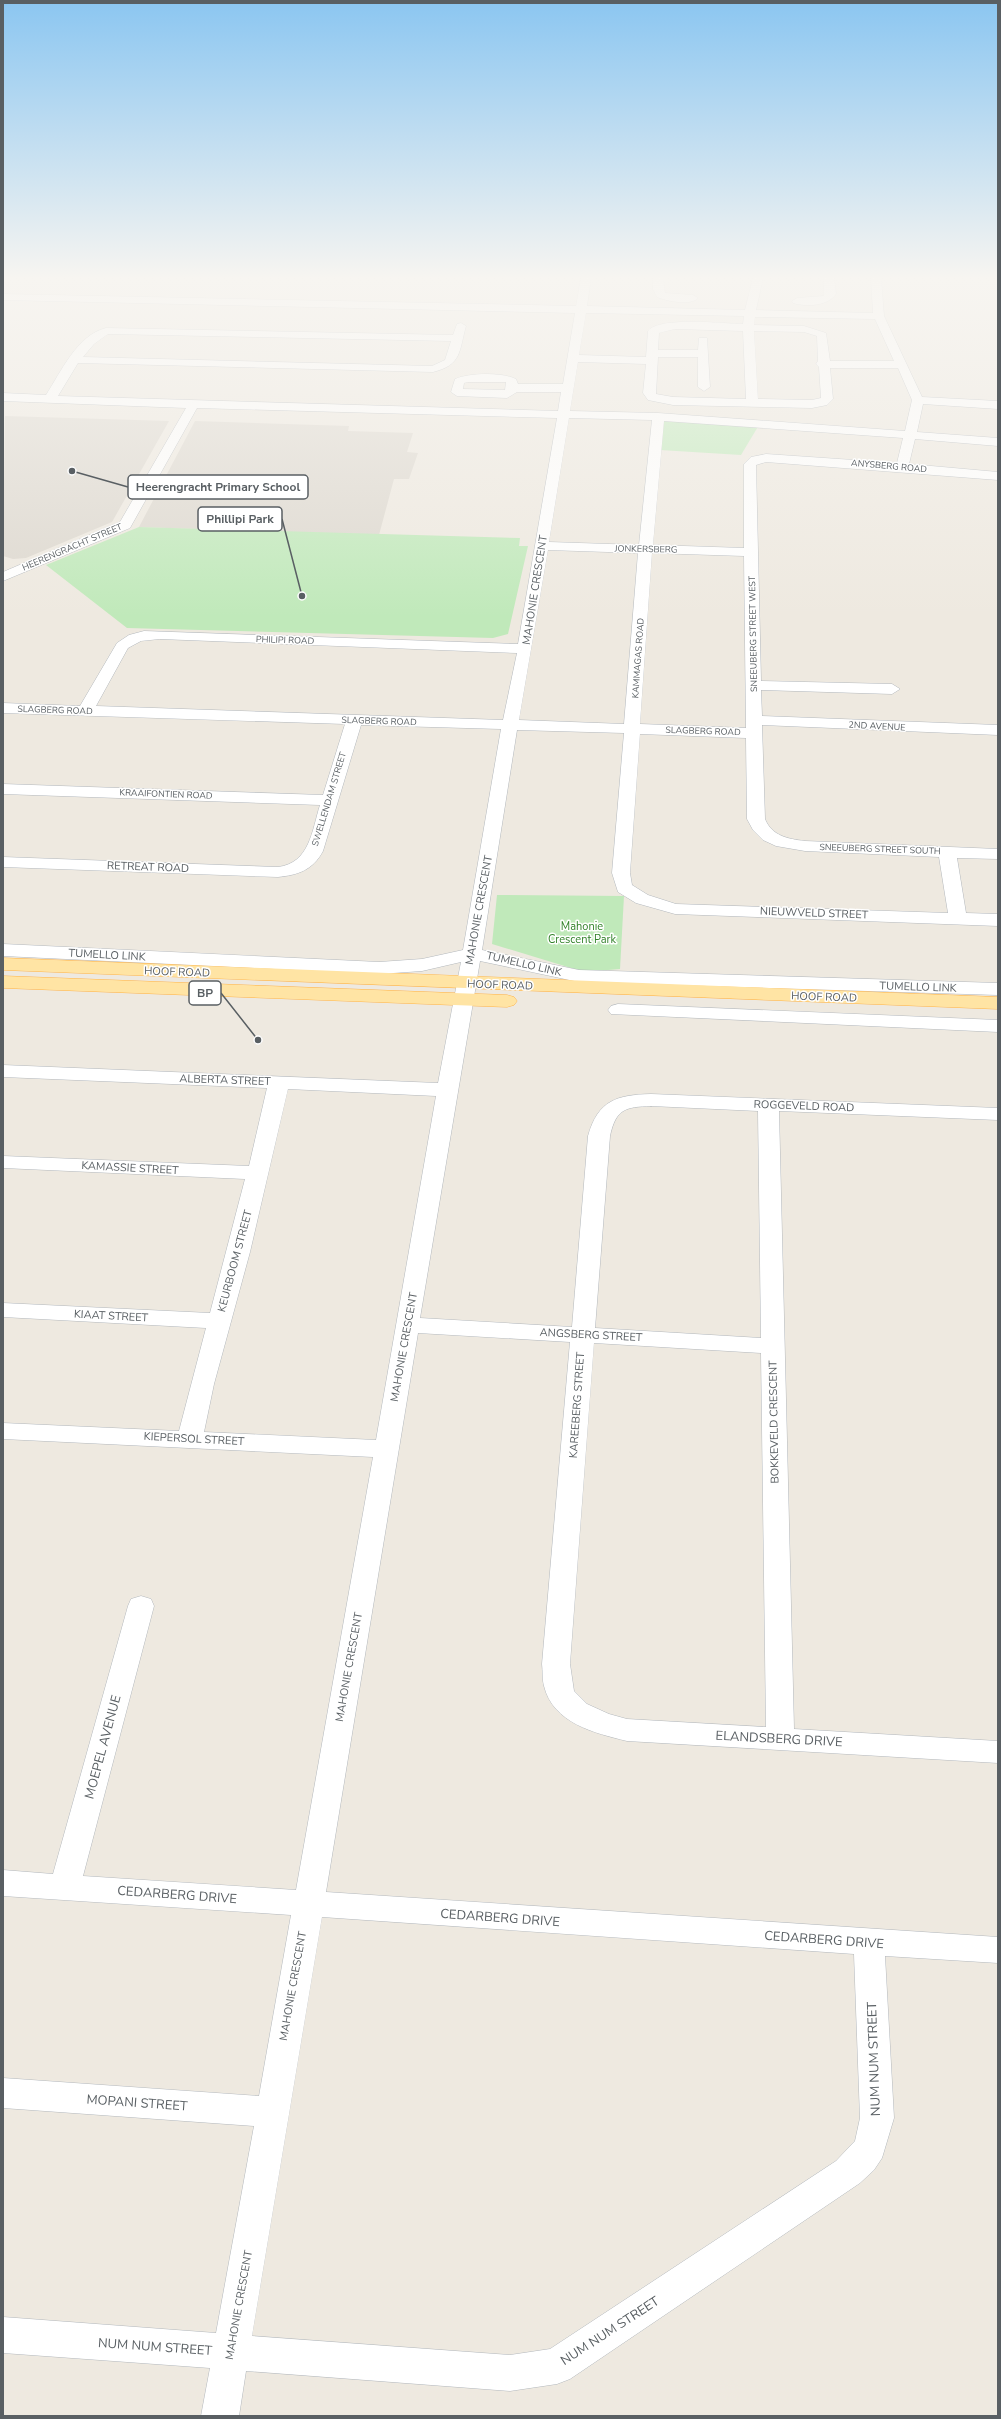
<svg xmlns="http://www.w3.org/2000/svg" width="1001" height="2419" viewBox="0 0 1001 2419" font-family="'Nunito Sans',sans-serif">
  <rect width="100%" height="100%" fill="#eee9e0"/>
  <!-- education -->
  <g fill="#ddd8cf">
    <polygon points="5,416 169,421 112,522 26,558 13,559 3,556"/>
    <polygon points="195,421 349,426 348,431 413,433 407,452 418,453 409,479 394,479 379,535 139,527"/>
  </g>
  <!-- green -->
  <g fill="#c0e9ba">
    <polygon points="661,420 759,425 741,455 660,450"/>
    <polygon points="139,527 520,538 519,546 528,546 508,634 493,638 127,628 46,565"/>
    <polygon points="497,895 624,896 620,969 584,972 492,944"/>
  </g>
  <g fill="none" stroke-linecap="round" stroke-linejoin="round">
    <!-- minor casing -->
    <g stroke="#b3b8bd" stroke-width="1">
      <g id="minor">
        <path d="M581 278H591L587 306 745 310 753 278H763L756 310 873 313 871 278H881L884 316 922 397 998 401V409L923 404 917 432 998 438V446L915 439 909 464 998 472V480L766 462 756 465 761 681 892 684 900 689 892 694 761 690 762 716 998 725V735L762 725 765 819C772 836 788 839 805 841L998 849V859L957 858 966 913 998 914V926L675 914 636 903 618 892 612 873 624 733 517 730 482 950 579 970 998 983V995L579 982 480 961 420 1318 572 1327 588 1136C598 1100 617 1095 651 1094L998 1108V1120L779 1111 794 1729 998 1741V1763L627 1741C594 1733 553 1723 544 1686 542 1679 543 1671 542 1664L570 1342 418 1333 326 1892 998 1937V1963L885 1956 894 2118 882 2158 874 2170 860 2183 570 2379 557 2384 510 2391 246 2371 239 2416H201L210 2368 3 2353V2317L216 2333 254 2126 3 2108V2078L259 2096 291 1915 3 1896V1870L53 1874 128 1606 131 1599 141 1596 151 1599 154 1606 83 1876 296 1890 373 1457 3 1439V1423L179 1431 206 1328 3 1317V1303L210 1313 245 1179 3 1168V1156L249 1166 267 1088 3 1077V1065L438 1083 461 962 422 971 379 974 3 956V944L379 962 422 959 463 950 501 729 361 725 323 851C313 870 298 875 278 877L3 867V857L278 867C310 863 312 830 320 805L3 794V784L323 795 345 724 3 713V703L80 706 117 643 129 635 144 631 518 644 557 418 197 408 130 528 3 581V572L120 522 186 408 3 401V393L46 395C61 372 77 335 106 328L453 335 457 324 461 323 466 326C459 351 462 365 433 372L78 363 58 396 558 411 561 392H517L507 398 457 396 451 392 455 379C469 373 502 372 516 379L518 384H563L575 313 3 300V294L576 306ZM586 313 744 316 743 324C725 324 660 316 648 331L646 357 579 355ZM755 317 875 319 894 361H830L826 333 804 326 754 325ZM675 329 743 331 746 399 673 397 656 394 658 357H698V387L704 391 710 387 707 338H699L698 350H658L659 333ZM754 331 804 332 817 336 818 361 816 364 819 367 821 398 812 400 758 399ZM108 334 451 341 445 360 432 366 83 357 94 344ZM578 362 646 364 643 393 648 400 673 405 812 408 827 405 833 399 830 368H898L912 400 905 431 658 413 570 411ZM468 382H506L505 390 463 389 464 383ZM569 418 652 420 639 545 549 542ZM664 421 903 438 897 463 766 454 751 457 744 464V548L653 545ZM548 550 638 553 624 724 519 720ZM652 553 744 556 746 728 640 724ZM160 639 517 653 503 720 96 706 128 648 141 641ZM640 734 746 738 747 819 753 830 763 840 776 846 805 851 939 857 948 913 676 904 648 895 632 885 630 873ZM288 1089 436 1096 376 1440 204 1432 214 1384 250 1252ZM651 1106 758 1111 761 1338 595 1328 610 1136C616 1109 625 1107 651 1106ZM594 1343 761 1353 766 1727 627 1719 609 1714 587 1704 574 1691 570 1664ZM322 1917 854 1954 860 2118 855 2141 836 2161 550 2349 510 2355 252 2336Z"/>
        <path d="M653 278H663L665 293 693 295 698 298C691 306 666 301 657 297L653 289Z"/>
        <path d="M824 278H834L836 294C828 306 807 307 793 303L792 301 797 298 824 296Z"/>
        <polygon points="618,1004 998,1020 998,1032 611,1014 608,1010 611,1006"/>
      </g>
    </g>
    <!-- major casing -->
    <g stroke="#ffb348" stroke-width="1">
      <g id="major">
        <polygon points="3,958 998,997 998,1009 3,970"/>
        <polygon points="3,976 507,995 514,997 517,1001 514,1005 507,1007 3,988"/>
      </g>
    </g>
    <!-- minor -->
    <use href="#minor" fill="#fff" fill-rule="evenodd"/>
    <!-- major -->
    <use href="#major" fill="#ffe4a4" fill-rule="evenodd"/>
  </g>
  <!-- sky -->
  <linearGradient id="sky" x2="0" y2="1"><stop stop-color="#8bc6f1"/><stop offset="0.45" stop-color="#f7f5f1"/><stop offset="1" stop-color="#f7f5f1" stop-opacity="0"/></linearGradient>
  <rect width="1001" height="617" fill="url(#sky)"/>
  <g text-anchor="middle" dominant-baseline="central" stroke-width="3" stroke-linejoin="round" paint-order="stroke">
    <!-- far-street labels -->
    <g font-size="9" fill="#595f63" stroke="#fff">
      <text transform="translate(889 466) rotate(5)">ANYSBERG ROAD</text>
      <text transform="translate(72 547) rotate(-23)">HEERENGRACHT STREET</text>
      <text transform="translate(646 549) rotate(1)">JONKERSBERG</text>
      <text transform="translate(753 634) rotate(-91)">SNEEUBERG STREET WEST</text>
      <text transform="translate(285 640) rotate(2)">PHILIPI ROAD</text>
      <text transform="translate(638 658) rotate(-86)">KAMMAGAS ROAD</text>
      <text transform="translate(55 710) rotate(2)">SLAGBERG ROAD</text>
      <text transform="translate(379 721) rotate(2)">SLAGBERG ROAD</text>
      <text transform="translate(877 726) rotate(3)">2ND AVENUE</text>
      <text transform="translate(703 731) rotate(2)">SLAGBERG ROAD</text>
      <text transform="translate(166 794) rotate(2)">KRAAIFONTIEN ROAD</text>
      <text transform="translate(329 799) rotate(-73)">SWELLENDAM STREET</text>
      <text transform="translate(880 849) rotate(2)">SNEEUBERG STREET SOUTH</text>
    </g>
    <!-- street labels -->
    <g font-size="11" fill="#595f63" stroke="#fff">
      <text transform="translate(535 590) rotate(-81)">MAHONIE CRESCENT</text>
      <text transform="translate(148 867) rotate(2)">RETREAT ROAD</text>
      <text transform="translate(479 910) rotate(-80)">MAHONIE CRESCENT</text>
      <text transform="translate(814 913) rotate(2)">NIEUWVELD STREET</text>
      <text transform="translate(107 955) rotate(3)">TUMELLO LINK</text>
      <text transform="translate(524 964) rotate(13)">TUMELLO LINK</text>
      <text transform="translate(177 972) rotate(2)">HOOF ROAD</text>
      <text transform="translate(500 985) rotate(2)">HOOF ROAD</text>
      <text transform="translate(918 987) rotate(2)">TUMELLO LINK</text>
      <text transform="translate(824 997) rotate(2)">HOOF ROAD</text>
      <text transform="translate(225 1080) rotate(2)">ALBERTA STREET</text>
      <text transform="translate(804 1106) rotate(2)">ROGGEVELD ROAD</text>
      <text transform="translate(130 1168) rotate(3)">KAMASSIE STREET</text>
      <text transform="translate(235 1261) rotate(-75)">KEURBOOM STREET</text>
      <text transform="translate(111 1316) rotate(3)">KIAAT STREET</text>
      <text transform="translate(591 1335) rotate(3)">ANGSBERG STREET</text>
      <text transform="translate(404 1347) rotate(-80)">MAHONIE CRESCENT</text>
      <text transform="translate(577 1405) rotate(-86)">KAREEBERG STREET</text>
      <text transform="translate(774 1422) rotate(-91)">BOKKEVELD CRESCENT</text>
      <text transform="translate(194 1439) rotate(3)">KIEPERSOL STREET</text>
      <text transform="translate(349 1667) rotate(-80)">MAHONIE CRESCENT</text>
      <text transform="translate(293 1986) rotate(-80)">MAHONIE CRESCENT</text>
      <text transform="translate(239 2305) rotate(-80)">MAHONIE CRESCENT</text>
    </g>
    <!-- park labels -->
    <g font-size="11" fill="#32822a" stroke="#fff">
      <text x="582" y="926">Mahonie<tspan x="582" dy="13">Crescent Park</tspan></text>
    </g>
    <!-- near-street labels -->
    <g font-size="13" fill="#595f63" stroke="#fff">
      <text transform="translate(779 1739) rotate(3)">ELANDSBERG DRIVE</text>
      <text transform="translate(103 1747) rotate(-75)">MOEPEL AVENUE</text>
      <text transform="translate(177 1895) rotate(4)">CEDARBERG DRIVE</text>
      <text transform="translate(500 1918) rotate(4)">CEDARBERG DRIVE</text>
      <text transform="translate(824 1940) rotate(4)">CEDARBERG DRIVE</text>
      <text transform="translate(874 2059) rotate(-92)">NUM NUM STREET</text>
      <text transform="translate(137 2103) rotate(4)">MOPANI STREET</text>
      <text transform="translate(610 2331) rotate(-33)">NUM NUM STREET</text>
      <text transform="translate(155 2347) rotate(4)">NUM NUM STREET</text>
    </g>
  </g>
  <!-- callouts -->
  <path fill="none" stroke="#595f63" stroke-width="1.5" d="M72 471L128 487M302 596L282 519M258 1040L221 993"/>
  <g fill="#595f63" stroke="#fff" stroke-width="1.5">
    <circle cx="72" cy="471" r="4"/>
    <circle cx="302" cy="596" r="4"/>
    <circle cx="258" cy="1040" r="4"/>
  </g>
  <g fill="#fff" stroke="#595f63" stroke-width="1.5">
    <rect x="128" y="475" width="180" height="24" rx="4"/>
    <rect x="198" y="507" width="84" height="24" rx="4"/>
    <rect x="189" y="981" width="32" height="24" rx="4"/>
  </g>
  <g font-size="12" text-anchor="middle" font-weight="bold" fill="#595f63">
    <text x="218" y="491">Heerengracht Primary School</text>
    <text x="240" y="523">Phillipi Park</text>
    <text x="205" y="997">BP</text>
  </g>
  <!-- border -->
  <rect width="1001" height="2419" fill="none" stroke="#595f63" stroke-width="8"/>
</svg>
